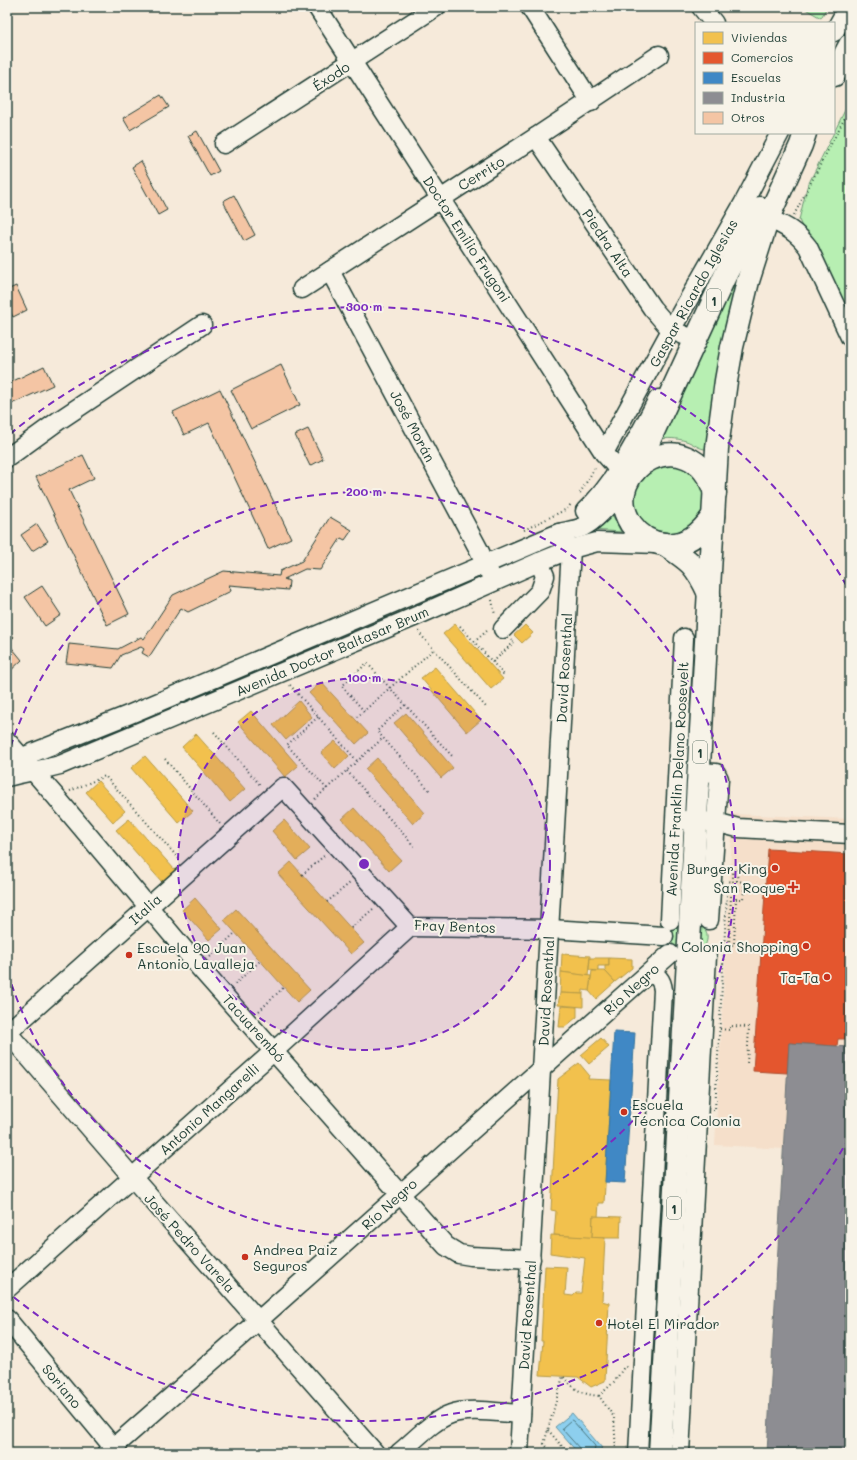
<svg xmlns="http://www.w3.org/2000/svg" width="857" height="1460" viewBox="0 0 857 1460" font-family="Mali,sans-serif">
  <rect width="100%" height="100%" fill="#f6eada"/>
  <filter id="ink" filterUnits="userSpaceOnUse"><feTurbulence type="fractalNoise" baseFrequency=".025" numOctaves="2"/><feDisplacementMap in="SourceGraphic" scale="8" xChannelSelector="R" yChannelSelector="G"/><feConvolveMatrix kernelMatrix="1 2 1 2 8 2 1 2 1" color-interpolation-filters="sRGB"/></filter>
  <g filter="url(#ink)">
    <!-- built -->
    <polygon fill="#f5dfca" points="733,814 850,819 850,1047 785,1149 715,1145"/>
    <!-- green -->
    <g fill="#b7efb2" stroke="#6b9673">
      <polygon points="802,7 827,7 821,18"/>
      <polygon points="850,100 850,309 846,309 808,240 799,220 807,187"/>
      <path d="M734 280 738 283 707 449C700 450 693 443 686 441 676 438 668 438 659 439Z"/>
      <polygon points="677,461 703,481 706,506 698,521 677,534 661,534 646,527 632,506 640,475"/>
      <polygon points="612,514 621,532 593,530"/>
      <path d="M684 920 681 954C668 942 666 930 684 920Z"/>
      <path d="M699 922C711 932 709 945 698 954Z"/>
    </g>
    <!-- water -->
    <polygon fill="#8dcfee" stroke="#6195a4" points="572,1413 602,1448 596,1453 578,1453 555,1427"/>
    <!-- homes -->
    <g fill="#f2c14e" stroke="#b39946">
      <polygon points="455,624 503,679 491,689 443,634"/>
      <polygon points="525,625 533,633 522,643 514,635"/>
      <polygon points="435,667 481,720 467,732 421,678"/>
      <polygon points="321,682 368,733 356,744 309,693"/>
      <polygon points="299,701 312,717 286,740 273,725"/>
      <polygon points="251,711 298,766 285,777 238,722"/>
      <polygon points="406,713 453,768 441,778 394,723"/>
      <polygon points="196,734 245,789 230,802 182,747"/>
      <polygon points="335,741 349,756 335,769 321,753"/>
      <polygon points="145,756 193,811 179,823 131,768"/>
      <polygon points="377,758 425,813 413,824 365,769"/>
      <polygon points="98,781 125,811 113,822 86,792"/>
      <polygon points="354,808 401,860 389,871 342,819"/>
      <polygon points="129,819 175,870 162,882 116,830"/>
      <polygon points="284,820 310,849 297,860 272,831"/>
      <polygon points="291,862 364,943 351,954 278,874"/>
      <polygon points="195,898 222,929 209,940 182,910"/>
      <polygon points="236,909 310,990 297,1002 224,920"/>
      <polygon points="562,954 590,956 588,976 561,972"/>
      <polygon points="590,958 609,958 609,966 598,966 598,971 589,970"/>
      <polygon points="609,958 632,959 632,968 615,982 605,971 605,966 609,966"/>
      <polygon points="592,971 605,971 615,982 596,999 589,991"/>
      <polygon points="561,972 591,976 589,991 583,990 583,994 560,993"/>
      <polygon points="560,993 583,994 583,1007 558,1005"/>
      <polygon points="561,1006 577,1007 577,1017 565,1027 559,1027"/>
      <polygon points="601,1038 609,1047 589,1064 581,1055"/>
      <polygon points="579,1063 589,1075 588,1079 611,1080 604,1203 599,1203 598,1217 593,1216 592,1238 554,1235 556,1211 551,1210 558,1079"/>
      <polygon points="593,1216 621,1217 620,1238 592,1238"/>
      <polygon points="551,1235 605,1238 602,1301 609,1303 605,1381 591,1387 578,1377 540,1375 543,1341 541,1341 545,1266 567,1267 565,1295 573,1296 576,1293 581,1293 585,1258 550,1253"/>
    </g>
    <!-- shops -->
    <polygon fill="#e4572e" stroke="#a94f30" points="768,849 850,854 850,1039 838,1039 837,1046 789,1043 787,1073 753,1071"/>
    <!-- schools -->
    <polygon fill="#3f88c5" stroke="#35729a" points="614,1032 635,1033 625,1183 605,1182"/>
    <!-- industry -->
    <polygon fill="#8d8d92" stroke="#6c7576" points="789,1043 850,1047 850,1453 767,1453"/>
    <g fill="none" stroke-linecap="round" stroke-linejoin="round">
      <!-- shore -->
      <polyline stroke="#4b777e" stroke-width="1" points="581,1453 580,1449 562,1429 563,1427 571,1420 573,1421 595,1446 594,1453"/>
    </g>
    <!-- building -->
    <g fill="#f4c5a4" stroke="#1f3d34">
      <polygon points="161,95 169,107 130,130 123,118"/>
      <polygon points="197,131 219,171 210,176 188,136"/>
      <polygon points="141,161 167,210 158,215 132,167"/>
      <polygon points="234,195 255,235 244,241 223,201"/>
      <polygon points="16,286 27,310 13,317 7,305 7,290"/>
      <polygon points="281,365 300,405 251,429 231,390"/>
      <polygon points="44,366 53,385 7,406 7,384"/>
      <polygon points="220,389 291,538 268,549 209,423 184,435 173,412"/>
      <polygon points="308,429 323,459 310,466 295,435"/>
      <polygon points="83,455 94,478 69,490 129,614 107,625 36,477"/>
      <polygon points="330,517 352,530 345,540 341,538 320,570 305,569 284,579 289,581 288,590 229,585 231,591 188,612 181,608 149,657 142,653 144,649 141,647 121,655 113,668 66,663 69,644 118,649 141,637 144,639 173,595 224,571 279,576 280,571 302,561"/>
      <polygon points="37,524 48,541 32,551 21,535"/>
      <polygon points="42,586 61,615 45,626 25,597"/>
      <polygon points="7,629 14,637 8,643 22,660 7,674"/>
    </g>
    <g fill="none" stroke-linecap="round" stroke-linejoin="round">
      <!-- minor casing -->
      <g stroke="#1f3d34" stroke-width="21">
        <g id="minor">
          <polyline points="317,7 604,453 619,470"/>
          <polyline points="530,7 591,102"/>
          <polyline points="701,7 714,23"/>
          <polyline points="834,32 848,7"/>
          <polyline points="536,137 652,308 671,330 691,338"/>
          <polyline points="224,144 436,7"/>
          <path d="M768 218C785 226 796 231 808 247L850 337"/>
          <polyline points="330,271 479,550 491,576"/>
          <polyline points="302,289 536,137 659,55"/>
          <polyline points="604,453 671,330 743,204 780,133"/>
          <polyline points="7,458 58,421 202,325"/>
          <path d="M585 511C618 480 637 438 658 399"/>
          <polyline points="503,629 540,591 545,576 539,562"/>
          <polyline points="7,741 56,797 199,967 446,1246 459,1254 471,1256 531,1259"/>
          <path d="M7 763 128 715 559 533C567 531 576 530 583 527 599 519 615 497 627 484"/>
          <polyline points="699,772 716,773 719,779 709,920"/>
          <path d="M7 777C24 772 42 770 60 765L414 617 539 562 571 549 597 542 658 544"/>
          <polyline points="682,820 715,822 738,828 850,834"/>
          <polyline points="670,920 684,638"/>
          <polyline points="7,1032 132,1177 375,1453"/>
          <polyline points="7,1033 283,787 410,927 550,929 664,936"/>
          <polyline points="7,1289 274,1051 410,927"/>
          <polyline points="7,1319 118,1453"/>
          <polyline points="107,1453 259,1320 670,954"/>
          <path d="M399 1453C414 1441 433 1420 451 1414 468 1407 501 1413 521 1414"/>
          <polyline points="519,1453 571,549 559,533"/>
          <path d="M638 1453 663 990C662 981 658 973 647 975"/>
          <polyline points="680,1453 707,956"/>
        </g>
      </g>
      <!-- major casing -->
      <g stroke="#1f3d34" stroke-width="25">
        <g id="major">
          <polyline points="834,75 850,45"/>
          <polyline points="635,471 725,276 760,208"/>
          <path d="M713 516C701 533 686 547 664 544 651 543 639 535 631 524 596 469 691 416 715 493"/>
          <path d="M664 544C690 561 696 565 709 594"/>
          <polyline points="660,1453 717,448 726,381 732,347 748,281 768,218 801,145 805,133"/>
        </g>
      </g>
      <!-- path -->
      <g stroke="#1f3d34" stroke-width="2" stroke-dasharray="1 3" stroke-linecap="butt">
        <polyline points="794,215 850,108"/>
        <polyline points="580,493 596,466"/>
        <polyline points="524,530 567,509 571,504"/>
        <polyline points="492,600 495,615"/>
        <polyline points="460,626 505,676"/>
        <polyline points="419,631 420,634 486,707"/>
        <polyline points="474,642 488,630"/>
        <polyline points="493,662 514,642 512,639"/>
        <polyline points="290,685 358,762"/>
        <polyline points="405,705 377,731 430,791"/>
        <polyline points="364,711 342,686 367,663 453,757"/>
        <polyline points="318,717 287,745 327,789"/>
        <polyline points="357,717 434,649"/>
        <polyline points="214,732 261,786"/>
        <polyline points="165,759 220,824"/>
        <polyline points="347,771 414,846"/>
        <polyline points="70,791 105,776 180,860"/>
        <polyline points="315,799 383,738"/>
        <polyline points="302,875 325,855"/>
        <polyline points="727,889 744,890 744,882 737,881 738,870 733,869 733,882 728,881"/>
        <polyline points="727,896 731,896 729,945 734,945 736,899 743,899 744,890 761,890"/>
        <polyline points="327,902 350,883"/>
        <polyline points="351,928 373,909"/>
        <polyline points="210,957 235,933"/>
        <polyline points="235,984 260,961"/>
        <polyline points="259,1011 284,987"/>
        <polyline points="720,1029 730,1030 730,1026 749,1027 747,1064"/>
        <polyline points="713,1110 715,1110 727,895"/>
        <polyline points="599,1396 615,1381 624,1367 628,1367"/>
        <polyline points="548,1430 568,1453"/>
        <path d="M552 1453 544 1444 563 1376C574 1390 582 1394 599 1396L614 1417 616 1453"/>
      </g>
      <!-- minor -->
      <use href="#minor" stroke="#f7f3e8" stroke-width="18"/>
      <!-- major -->
      <use href="#major" stroke="#f7f3e8" stroke-width="22"/>
    </g>
  </g>
  <!-- distance rings -->
  <circle cx="364" cy="864" r="186" fill="#7b2cbf" fill-opacity=".12"/>
  <g fill="none" stroke="#7b2cbf" stroke-width="2" stroke-dasharray="7 5">
    <circle cx="364" cy="864" r="186"/>
    <path d="M7 758A372 372 0 1 1 7 970"/>
    <path d="M849 1138A557 557 0 0 1 10 1294M10 434A557 557 0 0 1 849 590"/>
  </g>
  <!-- markers -->
  <g fill="#c8321e" stroke="#f7f3e8" stroke-width="1.5">
    <circle cx="775" cy="868" r="4"/>
    <path d="M791 881h4v4h4v4h-4v4h-4v-4h-4v-4h4z"/>
    <circle cx="806" cy="946" r="4"/>
    <circle cx="129" cy="955" r="4"/>
    <circle cx="827" cy="977" r="4"/>
    <circle cx="624" cy="1112" r="4"/>
    <circle cx="245" cy="1257" r="4"/>
    <circle cx="599" cy="1323" r="4"/>
  </g>
  <g text-anchor="middle" dominant-baseline="central" stroke-width="4" stroke-linejoin="round" paint-order="stroke">
    <!-- shield labels -->
    <g fill="#f7f3e8" stroke="#60746a" stroke-width="1">
      <rect x="707" y="289" width="14" height="22" rx="3"/>
      <rect x="693" y="741" width="14" height="22" rx="3"/>
      <rect x="667" y="1197" width="14" height="22" rx="3"/>
    </g>
    <g font-size="13" font-weight="bold" fill="#1f3d34">
      <text x="714" y="300">1</text>
      <text x="700" y="752">1</text>
      <text x="674" y="1208">1</text>
    </g>
    <!-- street labels -->
    <g font-size="14" fill="#1f3d34" stroke="#f7f3e8">
      <text transform="translate(331 76) rotate(-33)">Éxodo</text>
      <text transform="translate(481 173) rotate(-32)">Cerrito</text>
      <text transform="translate(467 239) rotate(57)">Doctor Emilio Frugoni</text>
      <text transform="translate(608 243) rotate(56)">Piedra Alta</text>
      <text transform="translate(693 293) rotate(-61)">Gaspar Ricardo Iglesias</text>
      <text transform="translate(413 426) rotate(62)">José Morán</text>
      <text transform="translate(332 651) rotate(-23)">Avenida Doctor Baltasar Brum</text>
      <text transform="translate(564 668) rotate(-87)">David Rosenthal</text>
      <text transform="translate(677 779) rotate(-87)">Avenida Franklin Delano Roosevelt</text>
      <text transform="translate(145 909) rotate(-42)">Italia</text>
      <text transform="translate(455 926) rotate(2)">Fray Bentos</text>
      <text transform="translate(631 989) rotate(-42)">Río Negro</text>
      <text transform="translate(546 991) rotate(-87)">David Rosenthal</text>
      <text transform="translate(254 1028) rotate(48)">Tacuarembó</text>
      <text transform="translate(209 1109) rotate(-42)">Antonio Mangarelli</text>
      <text transform="translate(389 1204) rotate(-42)">Río Negro</text>
      <text transform="translate(190 1243) rotate(48)">José Pedro Varela</text>
      <text transform="translate(527 1315) rotate(-86)">David Rosenthal</text>
      <text transform="translate(62 1386) rotate(50)">Soriano</text>
    </g>
    <!-- poi labels -->
    <g font-size="14" fill="#1f3d34" stroke="#f7f3e8" text-anchor="end">
      <text x="767" y="868">Burger King</text>
      <text x="785" y="887">San Roque</text>
      <text x="798" y="946">Colonia Shopping</text>
      <text x="137" y="947" text-anchor="start">Escuela 90 Juan<tspan x="137" dy="16">Antonio Lavalleja</tspan></text>
      <text x="819" y="977">Ta-Ta</text>
      <text x="632" y="1104" text-anchor="start">Escuela<tspan x="632" dy="16">Técnica Colonia</tspan></text>
      <text x="253" y="1249" text-anchor="start">Andrea Paiz<tspan x="253" dy="16">Seguros</tspan></text>
      <text x="607" y="1323" text-anchor="start">Hotel El Mirador</text>
    </g>
  </g>
  <circle cx="364" cy="864" r="6" fill="#7b2cbf" stroke="#f7f3e8" stroke-width="2"/>
  <g font-size="12" text-anchor="middle" font-weight="bold" fill="#7b2cbf" stroke="#f7f3e8" stroke-width="4" stroke-linejoin="round" paint-order="stroke">
    <text x="364" y="311">300 m</text>
    <text x="364" y="496">200 m</text>
    <text x="364" y="682">100 m</text>
  </g>
  <!-- margin -->
  <rect width="857" height="1460" fill="none" stroke="#f7f3e8" stroke-width="24"/>
  <rect x="12" y="12" width="833" height="1436" fill="none" stroke="#1f3d34" stroke-width="1.5" filter="url(#ink)"/>
  <!-- legend -->
  <rect x="695" y="22" width="140" height="112" fill="#f7f3e8" stroke="#a1aaa0"/>
  <rect x="703" y="32" width="20" height="12" fill="#f2c14e" stroke="#a1aaa0"/>
  <text x="731" y="42" font-size="12" fill="#1f3d34">Viviendas</text>
  <rect x="703" y="52" width="20" height="12" fill="#e4572e" stroke="#a1aaa0"/>
  <text x="731" y="62" font-size="12" fill="#1f3d34">Comercios</text>
  <rect x="703" y="72" width="20" height="12" fill="#3f88c5" stroke="#a1aaa0"/>
  <text x="731" y="82" font-size="12" fill="#1f3d34">Escuelas</text>
  <rect x="703" y="92" width="20" height="12" fill="#8d8d92" stroke="#a1aaa0"/>
  <text x="731" y="102" font-size="12" fill="#1f3d34">Industria</text>
  <rect x="703" y="112" width="20" height="12" fill="#f4c5a4" stroke="#a1aaa0"/>
  <text x="731" y="122" font-size="12" fill="#1f3d34">Otros</text>
</svg>
